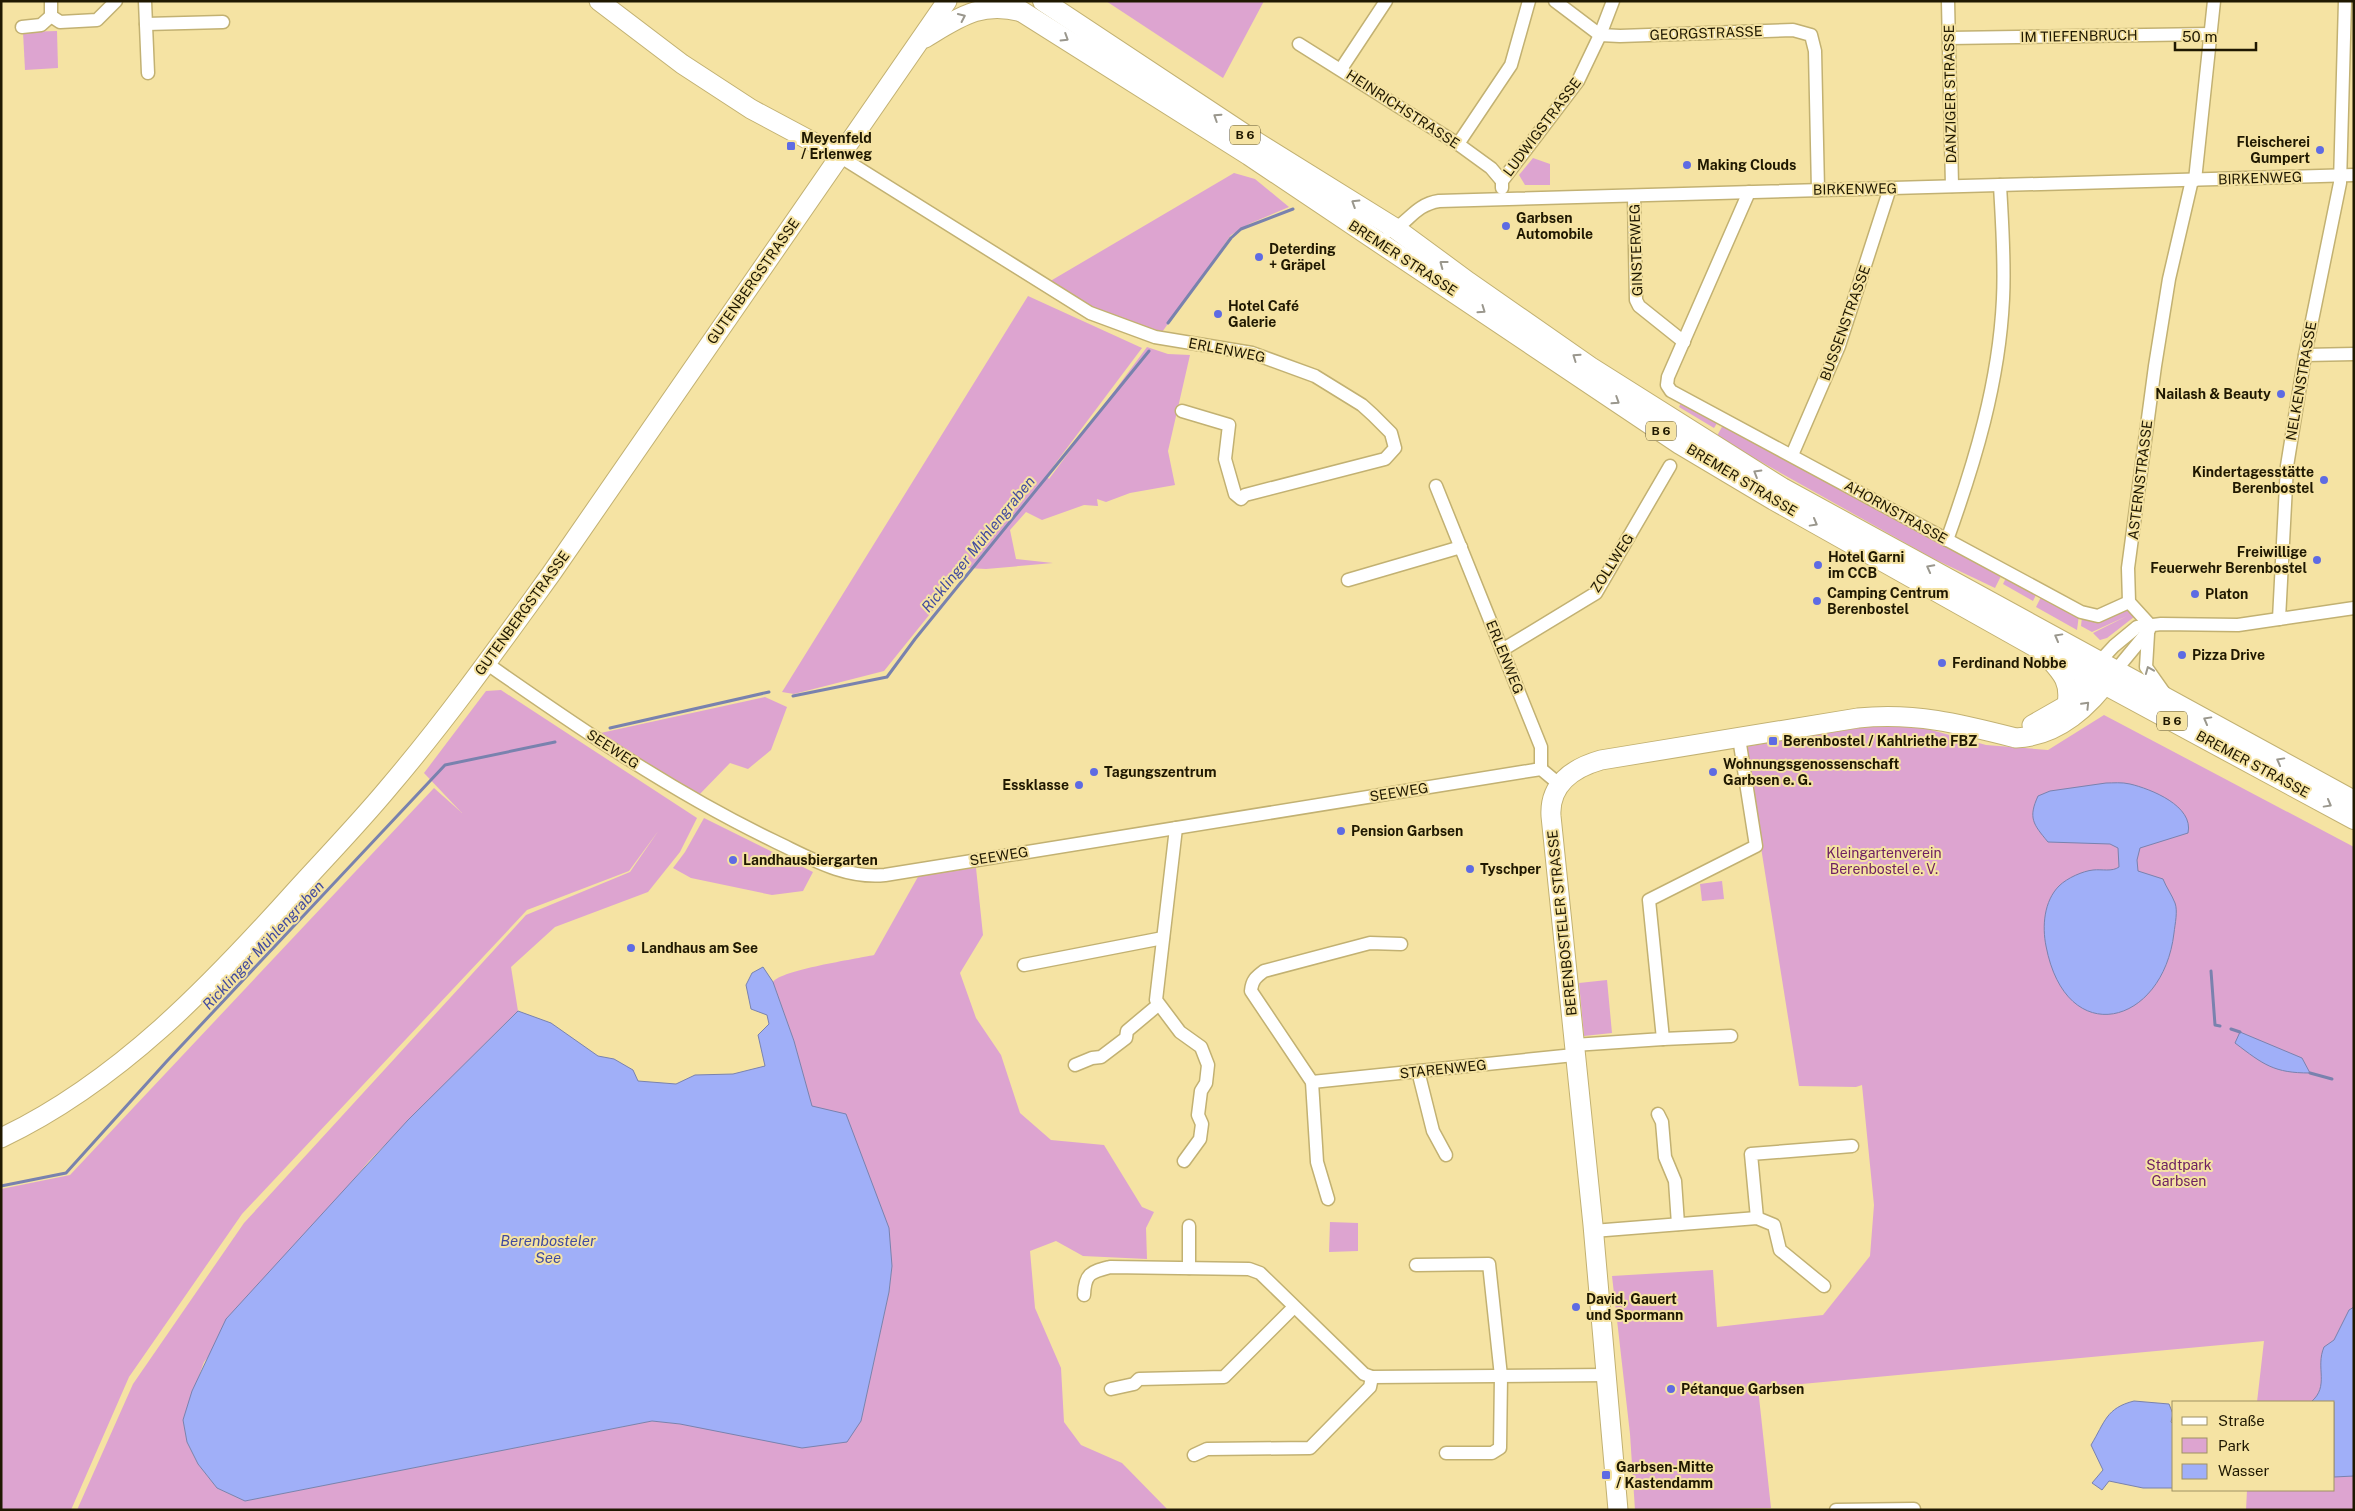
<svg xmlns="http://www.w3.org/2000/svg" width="2355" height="1511" viewBox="0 0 2355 1511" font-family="'Public Sans',sans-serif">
  <rect width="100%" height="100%" fill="#f5e3a3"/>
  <!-- green -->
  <g fill="#dda4d0">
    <polygon points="1106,1 1264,1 1223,78"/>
    <polygon points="57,31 58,68 25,70 23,32"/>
    <polygon points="1533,158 1550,164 1550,185 1525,185 1519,175"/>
    <polygon points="1234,173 1255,179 1289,207 1249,224 1231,235 1160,335 1102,313 1047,283"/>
    <polygon points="1028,296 1142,348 1046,476 1049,479 1147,347 1168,354 1190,355 1168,451 1175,485 1130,493 1106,502 1097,499 1098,506 1084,505 1042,520 1026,512 1010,530 1016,559 1053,563 986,569 967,568 884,671 794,694 782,692"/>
    <polygon points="1682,401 1719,420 1714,428 1679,407"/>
    <polygon points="1724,423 2002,574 1995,588 1932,558 1740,450 1717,436"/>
    <polygon points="2007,576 2037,593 2033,601 2003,584"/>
    <polygon points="2042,595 2079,615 2077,630 2036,607"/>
    <polygon points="2127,608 2134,617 2107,638 2100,640 2093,633 2127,616 2092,632 2081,626 2082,617 2100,622"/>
    <path d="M501 690 697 818 680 852 648 892 555 927 511 967 518 1011 369 1161 204 1362 183 1420 187 1442 198 1464 217 1488 245 1501 652 1421 680 1424 861 1421 889 1292 892 1266 812 1107 794 1041 773 982C781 970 856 959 874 955L919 875 976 868 983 935 960 973 976 1018 1001 1055 1020 1113 1051 1140 1104 1145 1142 1207 1154 1212 1146 1228 1147 1259 1083 1256 1056 1241 1030 1251 1035 1308 1061 1368 1064 1422 1081 1445 1122 1463 1168 1510H77L133 1384 244 1223 526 915 630 872 659 830 629 871 527 910 242 1214 129 1377 71 1510H1V1189L70 1175 434 788 462 813 424 773 486 691Z"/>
    <polygon points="765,697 787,707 771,750 748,769 730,763 697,797 596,734"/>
    <polygon points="2104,715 2354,847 2354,1510 2246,1510 2247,1490 2334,1490 2334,1402 2257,1402 2264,1341 1758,1388 1771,1508 1635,1510 1630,1434 1612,1276 1713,1270 1717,1327 1823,1315 1870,1256 1874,1205 1862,1085 1856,1087 1799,1086 1745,747 1858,728 1894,725 1924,728 1986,745 2048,750"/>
    <polygon points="704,818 813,872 803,891 772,895 691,878 673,868 685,852"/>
    <polygon points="1722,881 1724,899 1702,901 1700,884"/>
    <polygon points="1607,980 1612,1033 1584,1036 1579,983"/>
    <polygon points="1330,1222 1358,1223 1358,1251 1329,1252"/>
  </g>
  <!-- water -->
  <g fill="#a0aff8" stroke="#7982ae">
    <path d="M2106 783C2113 783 2122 782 2130 784 2151 789 2194 806 2188 833L2140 848 2137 860 2138 871 2163 879C2166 887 2172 895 2175 903 2178 911 2175 924 2174 933 2163 1026 2066 1051 2046 946 2042 926 2044 901 2059 886 2067 878 2083 871 2093 870 2102 869 2112 872 2119 867L2118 848 2110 844 2048 842C2033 824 2028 818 2038 796L2050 791Z"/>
    <polygon points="763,967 773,982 794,1041 812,1106 846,1114 889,1228 892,1266 889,1292 861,1421 847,1442 802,1448 680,1424 652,1421 245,1501 217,1488 198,1464 187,1442 183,1420 192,1391 226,1319 408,1120 518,1011 551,1023 598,1056 614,1059 633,1070 638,1081 676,1084 695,1075 733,1074 765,1066 758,1035 769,1024 767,1015 751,1009 746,985 752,973"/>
    <path d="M2240 1032 2302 1058 2310 1073C2274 1073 2264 1065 2235 1043Z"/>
    <path d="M2354 1307V1476L2334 1477V1402H2311C2330 1386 2315 1368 2324 1347L2334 1340 2349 1310Z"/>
    <path d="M2134 1401 2169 1404 2173 1414 2171 1422 2174 1425V1488H2143L2109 1481 2102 1490 2092 1483 2103 1470 2091 1445C2105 1422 2106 1408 2134 1401Z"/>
  </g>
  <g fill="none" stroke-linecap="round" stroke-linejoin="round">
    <!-- stream -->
    <g stroke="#7982ae" stroke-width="3">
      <polyline points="1168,323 1231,238 1241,229 1293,209"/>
      <polyline points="793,696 887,677 915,639 1149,351"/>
      <polyline points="610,728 769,692"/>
      <polyline points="2211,971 2215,1025 2220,1026"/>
      <polyline points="2231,1029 2240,1032"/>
      <polyline points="2310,1073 2332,1079"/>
      <polyline points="1,1186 66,1173 167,1061 445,765 555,742"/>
    </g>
    <!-- street casing -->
    <g stroke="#c2b172" stroke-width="15">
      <g id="street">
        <polyline points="51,1 51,16 60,22 97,20 116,1"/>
        <polyline points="145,1 148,73"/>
        <polyline points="1555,1 1600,35"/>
        <polyline points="1948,1 1952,186"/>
        <polyline points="146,24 223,22"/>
        <polyline points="22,27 41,25 51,16"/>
        <polyline points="1600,35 1620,36 1793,30 1811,35 1815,51 1818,190"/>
        <polyline points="1949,38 2210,34"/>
        <polyline points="1299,44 1458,144 1491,168 1502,181"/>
        <polyline points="1341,69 1386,1"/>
        <polyline points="1458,144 1511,65 1529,1"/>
        <polyline points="839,156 1090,313 1155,337 1252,353 1315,376 1362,405 1373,415 1391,433 1395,448 1385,459 1245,495 1241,499 1235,494 1225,459 1229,425 1182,411"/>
        <polyline points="2195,180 2214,1"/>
        <polyline points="1502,188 1502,181 1578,81 1600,35 1613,1"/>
        <polyline points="1749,192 1668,377 1667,385 1671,391 2081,612 2098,616 2129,602"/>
        <polyline points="1634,196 1636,300 1639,306 1684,342"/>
        <path d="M1389 231C1407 226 1413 205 1439 201L2354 175"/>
        <polyline points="2305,355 2354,354"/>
        <polyline points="1792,455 1839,346 1890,188"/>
        <polyline points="1436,486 1541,747 1541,769"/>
        <path d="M1947 540C1975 462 1999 383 2003 299 2005 261 2002 223 2000 185"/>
        <polyline points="1348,580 1461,547"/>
        <polyline points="2279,619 2287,466 2305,355 2340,183 2345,1"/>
        <polyline points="2150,625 2129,602 2128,568 2155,366 2169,279 2192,180"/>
        <polyline points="2148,634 2146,667 2165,694"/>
        <polyline points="1502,650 1596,593 1670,466"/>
        <polyline points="2100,661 2114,646 2137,627 2161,624 2238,625 2354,608"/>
        <path d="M486 663C579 728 672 792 774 841 810 858 844 879 885 875L1541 769 1559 784"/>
        <polyline points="2116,670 2149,630"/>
        <polyline points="1176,828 1156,1000 1180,1032 1201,1047 1208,1065 1206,1083 1201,1091 1198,1115 1202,1124 1200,1139 1184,1161"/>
        <polyline points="1024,965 1163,938"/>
        <polyline points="1663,1039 1731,1036"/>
        <polyline points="1574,1045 1663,1039 1649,900 1756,846 1739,738"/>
        <polyline points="1075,1065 1092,1058 1101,1057 1126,1038 1127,1031 1158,1005"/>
        <polyline points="1418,1071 1433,1131 1446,1155"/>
        <polyline points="1312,1082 1574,1055"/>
        <polyline points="1658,1114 1662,1122 1665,1157 1675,1181 1678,1224"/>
        <path d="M1328 1199 1317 1162 1312 1082 1251 991C1252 980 1256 977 1264 971L1370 943 1401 944"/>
        <polyline points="1757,1218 1751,1154 1852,1146"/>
        <polyline points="1189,1226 1189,1268"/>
        <polyline points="1593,1231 1757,1218 1774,1225 1780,1250 1824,1286"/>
        <polyline points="1416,1265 1489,1264 1501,1376 1500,1448 1492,1453 1446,1453"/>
        <path d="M1084 1295C1085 1273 1091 1272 1110 1267L1249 1269 1260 1273 1364 1374 1372 1377 1607 1375"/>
        <polyline points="1111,1389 1134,1384 1139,1379 1224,1377 1294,1307"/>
        <polyline points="1194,1455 1207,1449 1310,1448 1370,1387 1372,1377"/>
        <polyline points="1836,1510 1914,1509"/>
      </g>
    </g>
    <!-- secondary casing -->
    <g stroke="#c2b172" stroke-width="21">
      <g id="secondary">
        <polyline points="599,1 682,64 751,109 839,156"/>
        <path d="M925 38C960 17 981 1 1022 12"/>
        <path d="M2045 654C2061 672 2071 680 2067 705"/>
        <polyline points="2032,725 2067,705 2098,664"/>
        <path d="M1 1138C119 1082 212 984 298 888 329 854 360 822 389 787 447 719 499 646 551 574L947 1"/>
        <path d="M1618 1510 1593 1225 1551 816C1549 784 1573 768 1601 760L1858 718C1915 712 1961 724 2016 738 2059 736 2090 706 2114 673"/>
      </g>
    </g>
    <!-- primary casing -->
    <g stroke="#c2b172" stroke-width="22">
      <g id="primary">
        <polyline points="1005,1 1249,155 1680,444 1774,500 2043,651 2354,819"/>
        <polyline points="1043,1 1256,142 1396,229 1468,282 1590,367 1782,488 2354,801"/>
      </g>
    </g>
    <!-- street -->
    <use href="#street" stroke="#fff" stroke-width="12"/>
    <!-- secondary -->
    <use href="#secondary" stroke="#fff" stroke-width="19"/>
    <!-- primary -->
    <use href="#primary" stroke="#fff" stroke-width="20"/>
  </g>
  <!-- one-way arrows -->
  <defs><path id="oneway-chevron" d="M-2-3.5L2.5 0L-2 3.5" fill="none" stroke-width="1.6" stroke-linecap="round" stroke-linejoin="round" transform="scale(1.25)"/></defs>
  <g stroke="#9a978d">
    <use href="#oneway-chevron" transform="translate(962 17) rotate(-25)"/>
    <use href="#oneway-chevron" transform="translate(1065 38) rotate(32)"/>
    <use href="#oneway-chevron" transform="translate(1217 117) rotate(-147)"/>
    <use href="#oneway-chevron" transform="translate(1355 203) rotate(-148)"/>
    <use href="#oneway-chevron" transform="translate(1443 264) rotate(-143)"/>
    <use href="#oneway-chevron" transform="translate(1482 310) rotate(35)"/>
    <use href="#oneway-chevron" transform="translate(1576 357) rotate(-145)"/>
    <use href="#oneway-chevron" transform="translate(1616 401) rotate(33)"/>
    <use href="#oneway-chevron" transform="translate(1757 473) rotate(-149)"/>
    <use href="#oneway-chevron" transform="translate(1814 523) rotate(29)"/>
    <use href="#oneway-chevron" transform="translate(1930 568) rotate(-152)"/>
    <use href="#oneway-chevron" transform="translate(2058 637) rotate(-151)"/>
    <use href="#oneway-chevron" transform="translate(2149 670) rotate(-112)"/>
    <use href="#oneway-chevron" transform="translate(2086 705) rotate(-46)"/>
    <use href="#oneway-chevron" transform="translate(2207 720) rotate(-151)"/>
    <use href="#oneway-chevron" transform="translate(2280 761) rotate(-151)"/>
    <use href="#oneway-chevron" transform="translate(2328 804) rotate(29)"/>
  </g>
  <!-- markers -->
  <g fill="#5e6be3" stroke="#f5e3a3" stroke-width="2">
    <rect x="786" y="141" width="10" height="10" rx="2.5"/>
    <circle cx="2320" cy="150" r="5"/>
    <circle cx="1687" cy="165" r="5"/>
    <circle cx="1506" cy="226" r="5"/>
    <circle cx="1259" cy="257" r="5"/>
    <circle cx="1218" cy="314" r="5"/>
    <circle cx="2281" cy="394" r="5"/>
    <circle cx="2324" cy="480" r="5"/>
    <circle cx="2317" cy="560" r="5"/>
    <circle cx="1818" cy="565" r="5"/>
    <circle cx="2195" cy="594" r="5"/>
    <circle cx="1817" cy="601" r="5"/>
    <circle cx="2182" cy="655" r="5"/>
    <circle cx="1942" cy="663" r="5"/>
    <rect x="1768" y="736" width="10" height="10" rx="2.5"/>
    <circle cx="1094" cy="772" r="5"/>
    <circle cx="1713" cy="772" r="5"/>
    <circle cx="1079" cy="785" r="5"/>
    <circle cx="1341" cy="831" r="5"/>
    <circle cx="733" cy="860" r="5"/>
    <circle cx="1470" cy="869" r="5"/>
    <circle cx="631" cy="948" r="5"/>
    <circle cx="1576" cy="1307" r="5"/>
    <circle cx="1671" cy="1389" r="5"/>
    <rect x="1601" y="1470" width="10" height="10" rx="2.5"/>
  </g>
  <g text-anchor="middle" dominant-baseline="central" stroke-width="4" stroke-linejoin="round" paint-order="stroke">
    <!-- shield labels -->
    <g fill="#f5e3a3" stroke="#5f5532" stroke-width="1">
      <rect x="1230" y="125.5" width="30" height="19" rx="4"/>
      <rect x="1646" y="421.5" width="30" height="19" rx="4"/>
      <rect x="2157" y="711.5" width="30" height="19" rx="4"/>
    </g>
    <g font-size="12" font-weight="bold" fill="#1f1801">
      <text x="1245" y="135">B 6</text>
      <text x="1661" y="431">B 6</text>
      <text x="2172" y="721">B 6</text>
    </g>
    <!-- street labels -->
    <g font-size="14" fill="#1f1801" stroke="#f5e3a3">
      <text transform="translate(1706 33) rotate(-2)">GEORGSTRASSE</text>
      <text transform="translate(2079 36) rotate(-1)">IM TIEFENBRUCH</text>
      <text transform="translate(1950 94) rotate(-91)">DANZIGER STRASSE</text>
      <text transform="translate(1403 109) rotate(33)">HEINRICHSTRASSE</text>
      <text transform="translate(1542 127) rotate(-53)">LUDWIGSTRASSE</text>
      <text transform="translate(2260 178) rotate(-2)">BIRKENWEG</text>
      <text transform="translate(1855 189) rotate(-1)">BIRKENWEG</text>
      <text transform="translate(1636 250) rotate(-92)">GINSTERWEG</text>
      <text transform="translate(1403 258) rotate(33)">BREMER STRASSE</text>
      <text transform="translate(753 281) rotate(-55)">GUTENBERGSTRASSE</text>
      <text transform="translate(1845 323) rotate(-70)">BUSSENSTRASSE</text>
      <text transform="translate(1227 350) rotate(11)">ERLENWEG</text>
      <text transform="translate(2301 381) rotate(-80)">NELKENSTRASSE</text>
      <text transform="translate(1742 480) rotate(31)">BREMER STRASSE</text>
      <text transform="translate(2140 480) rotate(-83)">ASTERNSTRASSE</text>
      <text transform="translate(1896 512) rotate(29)">AHORNSTRASSE</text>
      <text transform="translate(1612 563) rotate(-57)">ZOLLWEG</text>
      <text transform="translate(522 613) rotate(-54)">GUTENBERGSTRASSE</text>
      <text transform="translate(1505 657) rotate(68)">ERLENWEG</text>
      <text transform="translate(613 749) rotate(33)">SEEWEG</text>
      <text transform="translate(2253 764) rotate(28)">BREMER STRASSE</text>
      <text transform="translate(1399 792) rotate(-9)">SEEWEG</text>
      <text transform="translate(999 856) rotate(-9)">SEEWEG</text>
      <text transform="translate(1562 923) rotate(-96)">BERENBOSTELER STRASSE</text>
      <text transform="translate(1443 1069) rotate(-6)">STARENWEG</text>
    </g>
    <!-- poi labels -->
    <g font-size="14" font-weight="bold" fill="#1f1801" stroke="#f5e3a3" text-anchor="start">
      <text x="801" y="138">Meyenfeld<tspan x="801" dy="16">/ Erlenweg</tspan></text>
      <text x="2310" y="142" text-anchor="end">Fleischerei<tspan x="2310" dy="16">Gumpert</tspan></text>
      <text x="1697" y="165">Making Clouds</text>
      <text x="1516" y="218">Garbsen<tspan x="1516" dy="16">Automobile</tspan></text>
      <text x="1269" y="249">Deterding<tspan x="1269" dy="16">+ Gräpel</tspan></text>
      <text x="1228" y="306">Hotel Café<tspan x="1228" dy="16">Galerie</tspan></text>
      <text x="2271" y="394" text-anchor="end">Nailash &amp; Beauty</text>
      <text x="2314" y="472" text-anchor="end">Kindertagesstätte<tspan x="2314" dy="16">Berenbostel</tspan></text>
      <text x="2307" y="552" text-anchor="end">Freiwillige<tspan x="2307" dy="16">Feuerwehr Berenbostel</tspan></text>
      <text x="1828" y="557">Hotel Garni<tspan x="1828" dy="16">im CCB</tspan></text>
      <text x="1827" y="593">Camping Centrum<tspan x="1827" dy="16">Berenbostel</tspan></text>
      <text x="2205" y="594">Platon</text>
      <text x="2192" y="655">Pizza Drive</text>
      <text x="1952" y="663">Ferdinand Nobbe</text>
      <text x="1783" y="741">Berenbostel / Kahlriethe FBZ</text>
      <text x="1723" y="764">Wohnungsgenossenschaft<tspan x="1723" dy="16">Garbsen e. G.</tspan></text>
      <text x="1104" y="772">Tagungszentrum</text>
      <text x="1069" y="785" text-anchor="end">Essklasse</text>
      <text x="1351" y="831">Pension Garbsen</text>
      <text x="743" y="860">Landhausbiergarten</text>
      <text x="1480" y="869">Tyschper</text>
      <text x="641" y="948">Landhaus am See</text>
      <text x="1586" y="1299">David, Gauert<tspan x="1586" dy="16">und Spormann</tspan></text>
      <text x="1681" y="1389">Pétanque Garbsen</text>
      <text x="1616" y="1467">Garbsen-Mitte<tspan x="1616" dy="16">/ Kastendamm</tspan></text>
    </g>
    <!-- park labels -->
    <g font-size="14" fill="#6e2062" stroke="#f5e3a3">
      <text x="1884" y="853">Kleingartenverein<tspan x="1884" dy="16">Berenbostel e. V.</tspan></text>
      <text x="2179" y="1165">Stadtpark<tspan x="2179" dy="16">Garbsen</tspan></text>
    </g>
    <!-- water labels -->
    <g font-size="15" font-style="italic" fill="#414b9f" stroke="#f5e3a3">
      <text transform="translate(978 544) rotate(-51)">Ricklinger Mühlengraben</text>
      <text transform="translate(263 945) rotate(-47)">Ricklinger Mühlengraben</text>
      <text x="548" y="1240">Berenbosteler<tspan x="548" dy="17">See</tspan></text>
    </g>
  </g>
  <!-- border -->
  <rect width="2355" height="1511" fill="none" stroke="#1f1801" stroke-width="5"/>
  <!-- legend -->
  <rect x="2172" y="1401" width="162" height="90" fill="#f5e3a3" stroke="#9f9262"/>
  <rect x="2182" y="1417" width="25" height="8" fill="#ffffff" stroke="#9f9262"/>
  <text x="2218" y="1426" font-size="15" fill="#1f1801">Straße</text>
  <rect x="2182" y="1438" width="25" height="15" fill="#dda4d0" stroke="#9f9262"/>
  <text x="2218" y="1451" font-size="15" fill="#1f1801">Park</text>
  <rect x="2182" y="1464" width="25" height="15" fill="#a0aff8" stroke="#9f9262"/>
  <text x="2218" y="1476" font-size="15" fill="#1f1801">Wasser</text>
  <!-- scale -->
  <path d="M2175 42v8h81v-8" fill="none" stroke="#1f1801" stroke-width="2.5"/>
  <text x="2182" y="42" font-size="15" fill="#1f1801" stroke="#f5e3a3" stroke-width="4" paint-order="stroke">50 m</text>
</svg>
